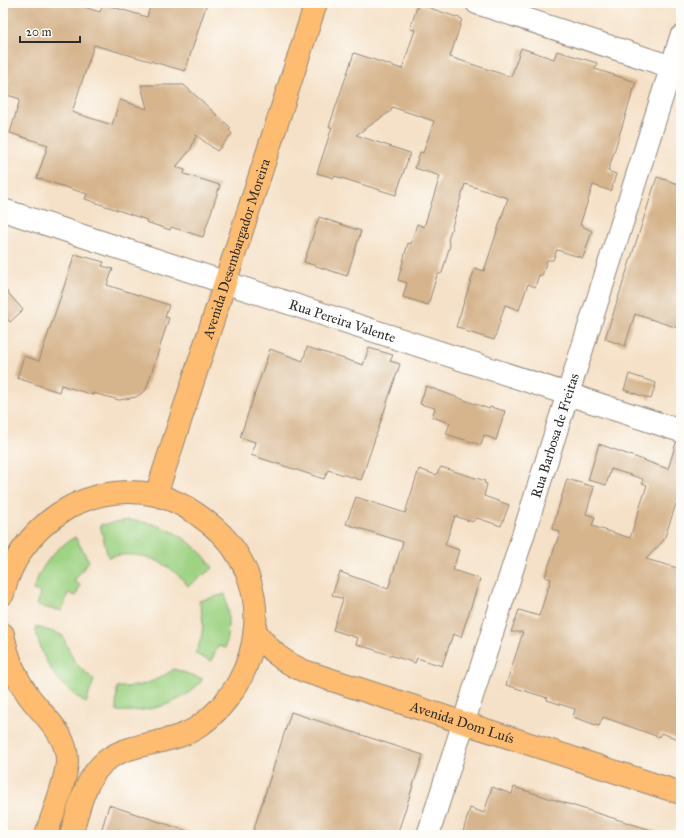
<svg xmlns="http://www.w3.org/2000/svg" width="684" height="838" viewBox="0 0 684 838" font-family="'IM FELL Great Primer',serif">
  <rect width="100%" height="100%" fill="#fdfcf7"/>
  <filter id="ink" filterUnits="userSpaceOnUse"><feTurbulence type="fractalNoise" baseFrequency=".025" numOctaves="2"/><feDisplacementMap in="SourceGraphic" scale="8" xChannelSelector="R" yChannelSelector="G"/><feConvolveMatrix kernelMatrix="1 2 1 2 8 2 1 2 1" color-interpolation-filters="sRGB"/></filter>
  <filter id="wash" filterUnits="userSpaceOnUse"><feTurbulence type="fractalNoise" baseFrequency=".012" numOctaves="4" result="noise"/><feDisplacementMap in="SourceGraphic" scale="16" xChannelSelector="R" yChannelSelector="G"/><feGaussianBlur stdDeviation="0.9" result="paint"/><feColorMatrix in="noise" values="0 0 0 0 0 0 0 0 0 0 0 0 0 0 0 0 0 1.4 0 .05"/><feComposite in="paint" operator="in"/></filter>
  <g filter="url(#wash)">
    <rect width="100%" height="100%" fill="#f5e1c7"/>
    <!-- green -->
    <g fill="#9fd384" stroke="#657f58">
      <path d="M128 520C165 523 192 538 213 568L188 586C168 560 140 550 108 557L100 525Z"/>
      <path d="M75 537 89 561 74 581 80 585 76 596 68 593 62 611 37 606 40 592 33 590C41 566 53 550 75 537Z"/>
      <path d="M225 594C229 612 229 629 225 648L218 646 211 661 195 654C204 636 205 620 199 601Z"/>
      <path d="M35 626 62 635 75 663 94 680 86 703C56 684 41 660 35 626Z"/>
      <path d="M174 669 203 679C183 705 147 713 116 711L117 687C139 688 156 682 174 669Z"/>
    </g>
    <g id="blocks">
      <!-- building -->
      <g fill="#d6b48c">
        <polygon points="3,3 70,3 100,12 103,4 147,17 151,3 207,3 185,71 94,45 72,112 112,125 120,100 147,109 141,85 184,85 231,128 229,130 232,134 217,151 196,135 191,149 176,167 185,170 184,174 220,185 203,237 171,227 170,230 146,222 147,220 85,199 87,194 37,178 48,145 10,133 20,99 4,94 10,77 3,74"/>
        <polygon points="418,4 462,19 450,57 511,77 521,48 554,59 557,51 597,63 595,69 636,82 608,171 616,174 611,191 593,185 580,225 592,231 583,258 557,250 553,260 547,260 542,276 539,275 535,287 528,284 519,310 505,305 494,340 465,331 466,329 456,327 475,268 484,271 508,198 465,184 448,240 450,245 442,273 437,275 428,305 403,297 407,283 398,280 408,243 411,244 417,224 424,227 440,176 415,168 420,152 423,153 434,121 392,107 391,111 356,135 410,153 396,195 335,176 334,178 317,173 332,127 329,127 354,53 402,69 415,30 410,29"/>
        <polygon points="657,177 681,185 681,329 635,314 625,346 605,339"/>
        <polygon points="319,217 361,231 347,276 304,262"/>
        <polygon points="75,254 104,262 102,266 113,269 107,285 169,305 165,317 169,318 146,390 136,397 119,400 93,393 93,395 61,385 59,392 17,378 24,356 39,361"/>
        <polygon points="3,287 23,310 10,322 3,314"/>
        <polygon points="307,347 363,365 369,348 393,355 390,361 400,364 361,480 328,470 324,479 251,455 255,442 240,437 270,349 303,361"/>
        <polygon points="629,374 656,383 651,399 624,390"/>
        <polygon points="426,386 489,409 490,407 505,411 496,440 484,435 481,445 446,434 450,423 432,417 435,408 420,404"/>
        <polygon points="676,443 681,443 681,489 664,540 646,559 681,569 681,740 661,733 659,737 603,717 599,726 573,717 575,709 547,700 548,698 506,685 523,632 511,632 519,610 539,616 551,579 545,577 560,532 552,529 567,479 594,487 586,514 595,517 592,526 630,538 647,485 642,483 643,479 611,469 606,485 588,480 599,444 668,469"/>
        <polygon points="441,467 485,481 484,483 487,484 484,496 509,505 501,526 477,518 472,522 455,516 445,545 459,550 453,570 480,579 461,637 453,634 442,666 417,658 415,663 356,644 358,638 333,630 343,599 332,595 340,572 388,589 403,542 346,524 356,497 405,513 419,469 436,475"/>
        <polygon points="291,712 423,755 397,835 252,835"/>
        <polygon points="492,787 512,794 514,787 654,831 654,835 462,835 470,808 484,813"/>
        <polygon points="109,805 190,832 189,835 100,835"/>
      </g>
    </g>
  </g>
  <g filter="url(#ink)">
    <use href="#blocks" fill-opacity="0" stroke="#908679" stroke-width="1"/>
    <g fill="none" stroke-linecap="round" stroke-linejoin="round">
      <!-- street casing -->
      <g stroke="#908679" stroke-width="24">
        <g id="street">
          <polyline points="477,3 681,70"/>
          <path id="s1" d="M3 210 681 431"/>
          <path id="s2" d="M428 835 681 37"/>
        </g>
      </g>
      <!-- primary casing -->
      <g stroke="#908679" stroke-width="24">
        <g id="primary">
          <path id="s3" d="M156 495 316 3"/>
          <path d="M3 594C18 527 87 479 156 495 176 500 194 511 210 524 278 578 266 679 198 727 171 745 134 741 108 759 84 777 79 809 71 835"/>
          <path id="s4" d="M256 632C271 652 282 661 304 671L681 793"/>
          <path d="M3 634C7 656 15 677 28 695 43 716 68 734 67 762 66 782 52 815 46 835"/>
        </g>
      </g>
      <!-- street -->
      <use href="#street" stroke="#fff" stroke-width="22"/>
      <!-- primary -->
      <use href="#primary" stroke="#fdbc70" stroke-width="22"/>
    </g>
  </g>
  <g text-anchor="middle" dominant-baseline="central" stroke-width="4" stroke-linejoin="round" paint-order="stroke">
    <!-- street labels -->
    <g font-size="14" fill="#2b2b2b" stroke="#fdfcf7">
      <text stroke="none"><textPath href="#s3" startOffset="259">Avenida Desembargador Moreira</textPath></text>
      <text stroke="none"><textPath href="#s1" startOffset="357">Rua Pereira Valente</textPath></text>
      <text stroke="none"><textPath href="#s2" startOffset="419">Rua Barbosa de Freitas</textPath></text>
      <text stroke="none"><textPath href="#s4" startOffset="229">Avenida Dom Luís</textPath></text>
    </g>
  </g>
  <!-- margin -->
  <rect width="684" height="838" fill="none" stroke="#fdfcf7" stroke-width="16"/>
  <!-- scale -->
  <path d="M20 36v6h60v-6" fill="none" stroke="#2b2b2b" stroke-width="2"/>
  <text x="26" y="36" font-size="12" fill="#2b2b2b" stroke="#fdfcf7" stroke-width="3" paint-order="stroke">20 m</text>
</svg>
